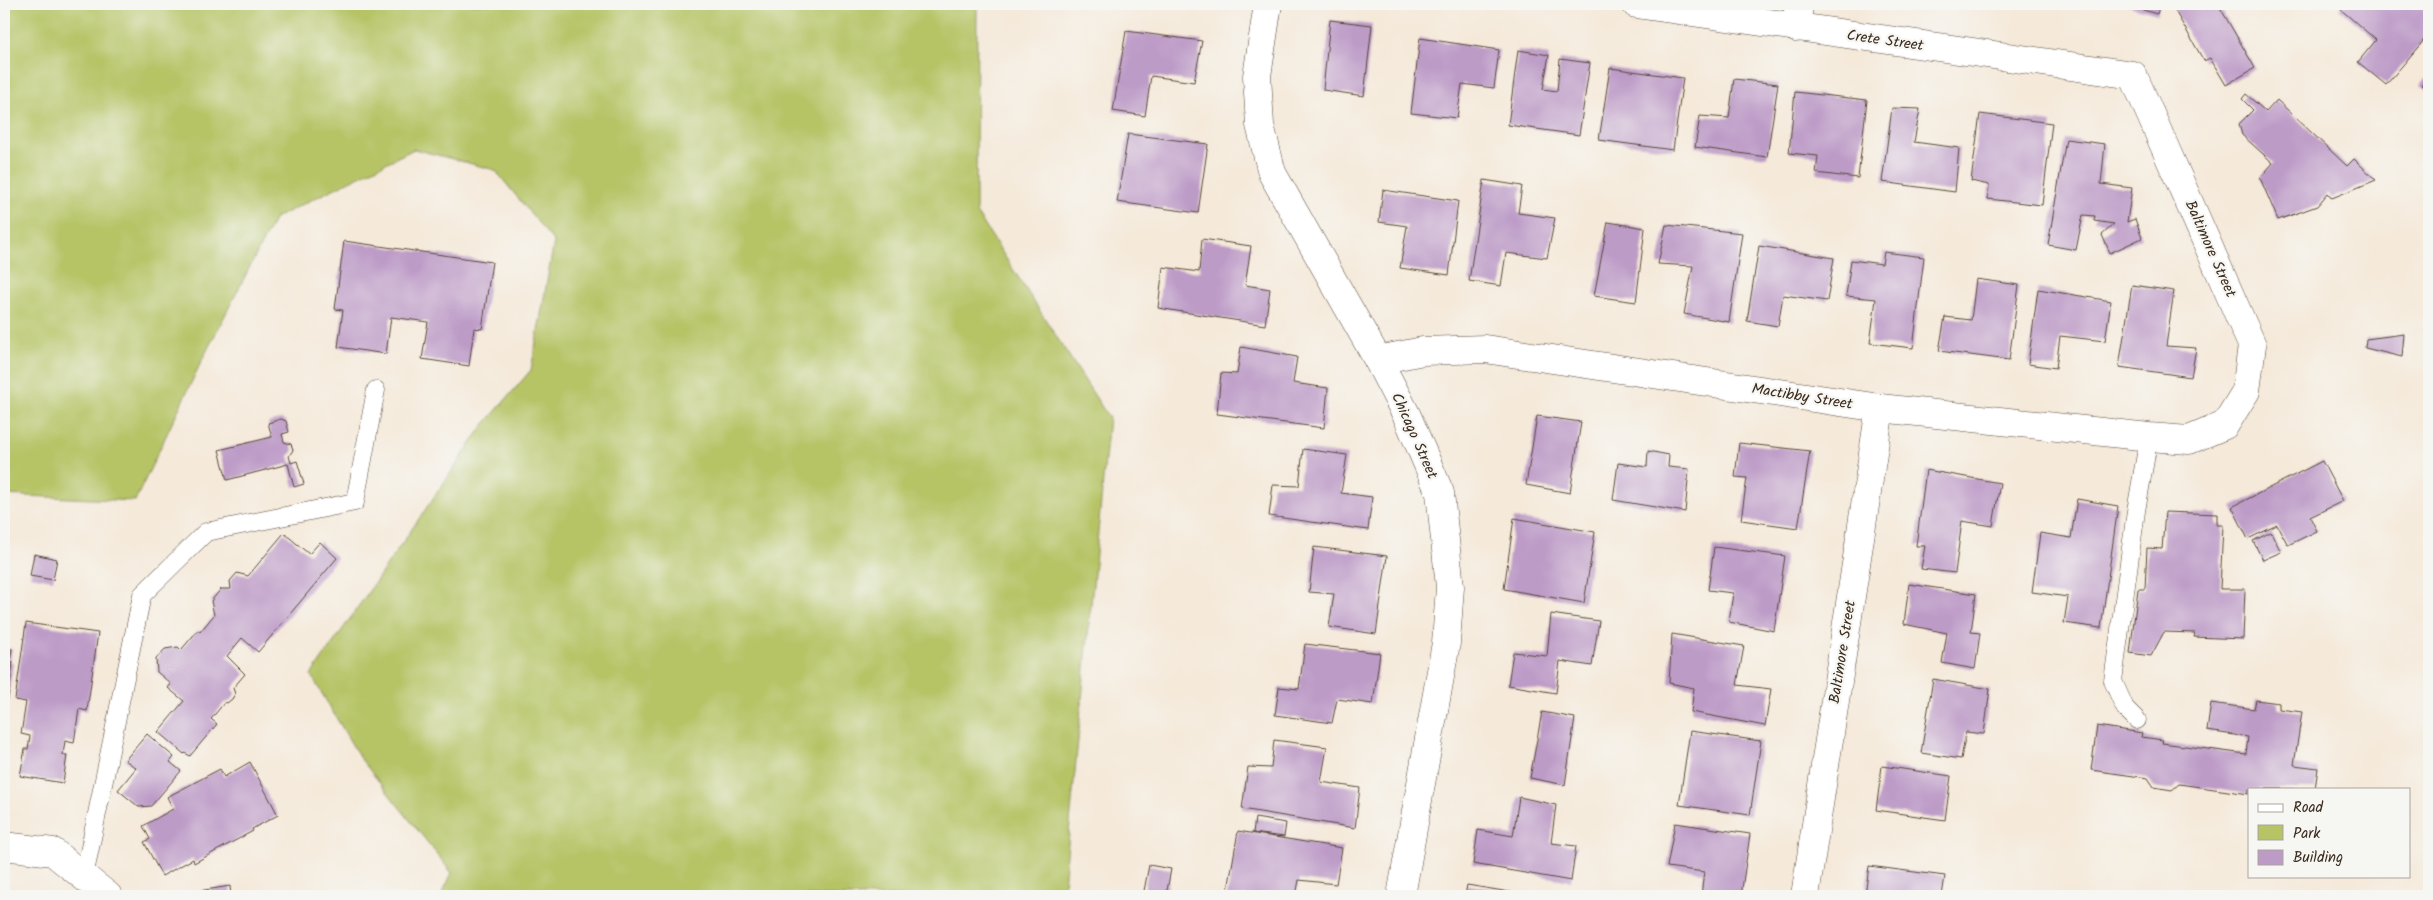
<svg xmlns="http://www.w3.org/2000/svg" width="2433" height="900" viewBox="0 0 2433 900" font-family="Kalam,sans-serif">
  <rect width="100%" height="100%" fill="#f6f6f2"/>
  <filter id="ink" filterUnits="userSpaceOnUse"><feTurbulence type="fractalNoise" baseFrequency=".02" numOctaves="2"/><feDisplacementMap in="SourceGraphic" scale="10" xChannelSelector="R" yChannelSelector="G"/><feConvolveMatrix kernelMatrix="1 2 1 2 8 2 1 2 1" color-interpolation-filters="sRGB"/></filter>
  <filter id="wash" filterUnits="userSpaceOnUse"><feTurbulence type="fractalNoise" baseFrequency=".0096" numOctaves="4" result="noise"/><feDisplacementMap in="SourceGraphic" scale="20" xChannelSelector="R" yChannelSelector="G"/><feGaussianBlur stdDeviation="1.12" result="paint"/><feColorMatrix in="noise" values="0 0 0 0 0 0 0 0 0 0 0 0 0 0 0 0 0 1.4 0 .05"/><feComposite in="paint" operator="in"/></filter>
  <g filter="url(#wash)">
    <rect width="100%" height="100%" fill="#f5e9d9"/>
    <!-- green -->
    <polygon fill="#b6c466" stroke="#787742" points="4,4 977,4 976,212 1109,418 1063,896 441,896 452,873 360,758 311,675 483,426 531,370 554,242 495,170 414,149 275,218 203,358 135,501 4,495"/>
    <g id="blocks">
      <!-- building -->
      <g fill="#bd9bc7">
        <polygon points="2122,4 2160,4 2157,14"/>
        <polygon points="2171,4 2218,4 2255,68 2226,85 2210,58 2204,61"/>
        <polygon points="2343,4 2429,4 2429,34 2386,85 2358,62 2376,40 2339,8"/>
        <polygon points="1330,20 1372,25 1364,96 1323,90"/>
        <polygon points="1126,31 1202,41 1194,82 1151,76 1145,116 1113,111"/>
        <polygon points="1420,38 1499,50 1494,88 1462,84 1457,118 1411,113"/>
        <polygon points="1518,50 1549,55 1543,89 1557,91 1560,59 1590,63 1579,135 1508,125"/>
        <polygon points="1610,68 1683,78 1673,150 1599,140"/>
        <polygon points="2429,74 2429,91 2421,85"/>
        <polygon points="1734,79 1778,84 1767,157 1695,147 1700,116 1729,118"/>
        <polygon points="1795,92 1867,100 1858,178 1816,173 1818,156 1789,153"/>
        <polygon points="2246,94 2266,112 2277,100 2347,166 2354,159 2376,180 2332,198 2328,193 2317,206 2278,220 2260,178 2273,163 2242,135 2239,124 2253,110 2242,99"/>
        <polygon points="1892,108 1920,109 1914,142 1959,148 1955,192 1882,182"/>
        <polygon points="1980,114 2052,123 2042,205 1988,199 1989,185 1971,181"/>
        <polygon points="1128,134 1208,144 1198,213 1117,202"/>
        <polygon points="2066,139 2105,144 2101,184 2132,188 2127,222 2135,219 2142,238 2110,253 2102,235 2114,224 2094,221 2095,216 2083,215 2076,250 2048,245"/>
        <polygon points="1484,180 1522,186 1518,213 1555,218 1547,258 1506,253 1501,286 1469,281"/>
        <polygon points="1383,190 1458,201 1449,275 1400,268 1407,226 1379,222"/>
        <polygon points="1608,222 1645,228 1636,302 1594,296"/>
        <polygon points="1666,225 1742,233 1729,322 1684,314 1693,266 1658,264"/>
        <polygon points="1202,239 1251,246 1245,285 1270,289 1265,325 1158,308 1163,267 1199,272"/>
        <polygon points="344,241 492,262 482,329 474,328 469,366 422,359 428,322 391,317 386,354 338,347 343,310 335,309"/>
        <polygon points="1759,246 1834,258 1827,301 1783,295 1778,326 1747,321"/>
        <polygon points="1884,252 1924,257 1913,348 1870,343 1876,299 1846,296 1851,260 1882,264"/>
        <polygon points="1976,279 2019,285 2009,360 1939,351 1945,317 1971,320"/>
        <polygon points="2132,285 2174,291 2166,346 2196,348 2191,377 2119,367"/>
        <polygon points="2038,289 2111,301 2105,341 2060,336 2056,368 2028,364"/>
        <polygon points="2404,334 2402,357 2365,348 2366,339"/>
        <polygon points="1241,347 1297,357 1293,383 1328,388 1324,428 1217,414 1221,373 1237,374"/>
        <polygon points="1537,416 1581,422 1570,493 1526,485"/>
        <polygon points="281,419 286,421 289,432 282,434 284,442 291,444 293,450 289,456 291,463 297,461 304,484 294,487 288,464 227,480 219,450 272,437 268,423"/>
        <polygon points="1739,443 1810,451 1798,528 1741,520 1747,478 1735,477"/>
        <polygon points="1303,449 1347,455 1341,493 1372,497 1368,530 1269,516 1273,485 1299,486"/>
        <polygon points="1648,451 1669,455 1668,467 1689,469 1685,512 1613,500 1618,463 1647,467"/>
        <polygon points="2322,461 2343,501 2310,517 2317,531 2288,545 2277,525 2248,539 2232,507"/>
        <polygon points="1926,470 2000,483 1993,526 1962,521 1955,573 1921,569 1925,546 1916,546"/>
        <polygon points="2077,499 2118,506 2101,628 2064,623 2068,597 2032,592 2040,533 2071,538"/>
        <polygon points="2165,512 2217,514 2217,525 2223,525 2220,589 2245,589 2243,639 2194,637 2195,633 2164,632 2151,656 2130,653 2138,589 2145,589 2147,548 2162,549"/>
        <polygon points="1514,518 1595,532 1584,603 1504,589"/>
        <polygon points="2271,532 2281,552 2263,560 2253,541"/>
        <polygon points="284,533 309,554 320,542 337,558 258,652 242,638 227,656 245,674 233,688 235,694 232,699 227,703 225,702 211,719 217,724 190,756 185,753 184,754 158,732 184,701 168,688 171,684 157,672 156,659 165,649 178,647 181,650 198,630 200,632 214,615 211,601 221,589 231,589 230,581 237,573 248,576"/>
        <polygon points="1314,547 1387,556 1376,634 1329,627 1334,594 1309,592"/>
        <polygon points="1714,547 1785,556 1774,631 1729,622 1733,593 1708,590"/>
        <polygon points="34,554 57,559 53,580 30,576"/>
        <polygon points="1909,584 1976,594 1971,632 1980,633 1975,669 1942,663 1947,633 1904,624"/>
        <polygon points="1551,614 1599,621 1592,666 1560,661 1556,693 1508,685 1513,652 1547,656"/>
        <polygon points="26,623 98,633 87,711 79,709 74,743 65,741 63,755 67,755 63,783 20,776 25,749 28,749 30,736 21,734 26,702 15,700"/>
        <polygon points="1672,634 1744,646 1737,685 1771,689 1765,726 1691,712 1694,688 1669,683"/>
        <polygon points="1305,644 1380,653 1373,704 1337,699 1332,723 1275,715 1279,687 1299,689"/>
        <polygon points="4,648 12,649 10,662 13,662 5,719"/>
        <polygon points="1933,679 1990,689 1984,734 1966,732 1961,759 1921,753"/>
        <polygon points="2256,700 2279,703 2279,709 2302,712 2294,765 2318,768 2315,789 2249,789 2249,794 2179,784 2172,790 2154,787 2148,778 2091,770 2097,726 2142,733 2141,737 2163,740 2162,743 2246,754 2248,737 2207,731 2211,703 2254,709"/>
        <polygon points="1542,712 1575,718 1565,785 1530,778"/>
        <polygon points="1690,731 1761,741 1750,815 1679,805"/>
        <polygon points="147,734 174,757 170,762 181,771 151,806 139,807 118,790 136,768 125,760"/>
        <polygon points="1274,740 1327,747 1321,782 1360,788 1355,828 1242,809 1248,767 1271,768"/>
        <polygon points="250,762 278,815 252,829 253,831 194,863 193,859 162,876 144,842 150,839 143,826 173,809 167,797 220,769 224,777"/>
        <polygon points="1882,766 1951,776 1945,820 1876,810"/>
        <polygon points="1519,797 1556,805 1551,843 1576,846 1571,881 1473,864 1478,830 1513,836"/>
        <polygon points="1255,818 1286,823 1284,837 1253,833"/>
        <polygon points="1675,823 1750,834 1741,896 1701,896 1704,872 1667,867"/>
        <polygon points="1238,831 1342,848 1336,884 1299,880 1296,896 1227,896"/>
        <polygon points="1149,865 1171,869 1166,896 1143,896"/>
        <polygon points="1869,866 1945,876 1942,896 1865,896"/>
        <polygon points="1467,885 1528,895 1527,896 1465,896"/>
        <polygon points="230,886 231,896 180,896 180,894"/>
      </g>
    </g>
  </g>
  <g filter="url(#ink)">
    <use href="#blocks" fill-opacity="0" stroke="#57473a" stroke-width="1"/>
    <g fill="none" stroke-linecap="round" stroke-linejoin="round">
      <!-- lane casing -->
      <g stroke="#57473a" stroke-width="19">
        <g id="lane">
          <polyline points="2137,720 2125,708 2113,681 2136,511 2149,437"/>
          <polyline points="84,877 142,595 206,532 355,502 376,390"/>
        </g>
      </g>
      <!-- street casing -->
      <g stroke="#57473a" stroke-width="29">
        <g id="street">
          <polyline points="1796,28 1799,4"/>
          <polyline points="1378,360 1423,351 1485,349 1880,408 2149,437 2189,440 2225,425 2246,391 2252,345 2133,75 1636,4"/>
          <polyline points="4,846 53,852 108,896"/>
          <polyline points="1805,896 1880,408"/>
        </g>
      </g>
      <!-- secondary casing -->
      <g stroke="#57473a" stroke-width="29">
        <polyline id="secondary" points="1268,4 1257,76 1260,125 1272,173 1378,360 1407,416 1440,493 1450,587 1446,643 1401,896"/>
      </g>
      <!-- lane -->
      <use href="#lane" stroke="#fff" stroke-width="18"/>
      <!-- street -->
      <use href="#street" stroke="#fff" stroke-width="28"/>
      <!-- secondary -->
      <use href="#secondary" stroke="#fff" stroke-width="28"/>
    </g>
  </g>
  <g text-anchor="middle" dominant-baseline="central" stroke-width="4.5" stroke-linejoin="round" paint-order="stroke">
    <!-- street labels -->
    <g font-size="15" fill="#3b2a1e" stroke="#f6f6f2">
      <text transform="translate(1885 41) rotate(8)">Crete Street</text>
      <text transform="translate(2210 249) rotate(66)">Baltimore Street</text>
      <text transform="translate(1802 397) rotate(9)">Mactibby Street</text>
      <text transform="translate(1414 436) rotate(66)">Chicago Street</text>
      <text transform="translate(1843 652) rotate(-81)">Baltimore Street</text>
    </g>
  </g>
  <!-- margin -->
  <rect width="2433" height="900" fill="none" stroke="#f6f6f2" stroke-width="20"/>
  <!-- legend -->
  <rect x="2248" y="788" width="162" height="90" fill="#f6f6f2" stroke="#aba49d"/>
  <rect x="2258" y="804" width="25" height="8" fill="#ffffff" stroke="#aba49d"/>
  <text x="2293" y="812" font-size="15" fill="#3b2a1e">Road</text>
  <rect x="2258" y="825" width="25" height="15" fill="#b6c466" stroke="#aba49d"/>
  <text x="2293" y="838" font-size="15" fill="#3b2a1e">Park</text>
  <rect x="2258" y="850" width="25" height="15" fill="#bd9bc7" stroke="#aba49d"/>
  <text x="2293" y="862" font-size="15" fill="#3b2a1e">Building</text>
</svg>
